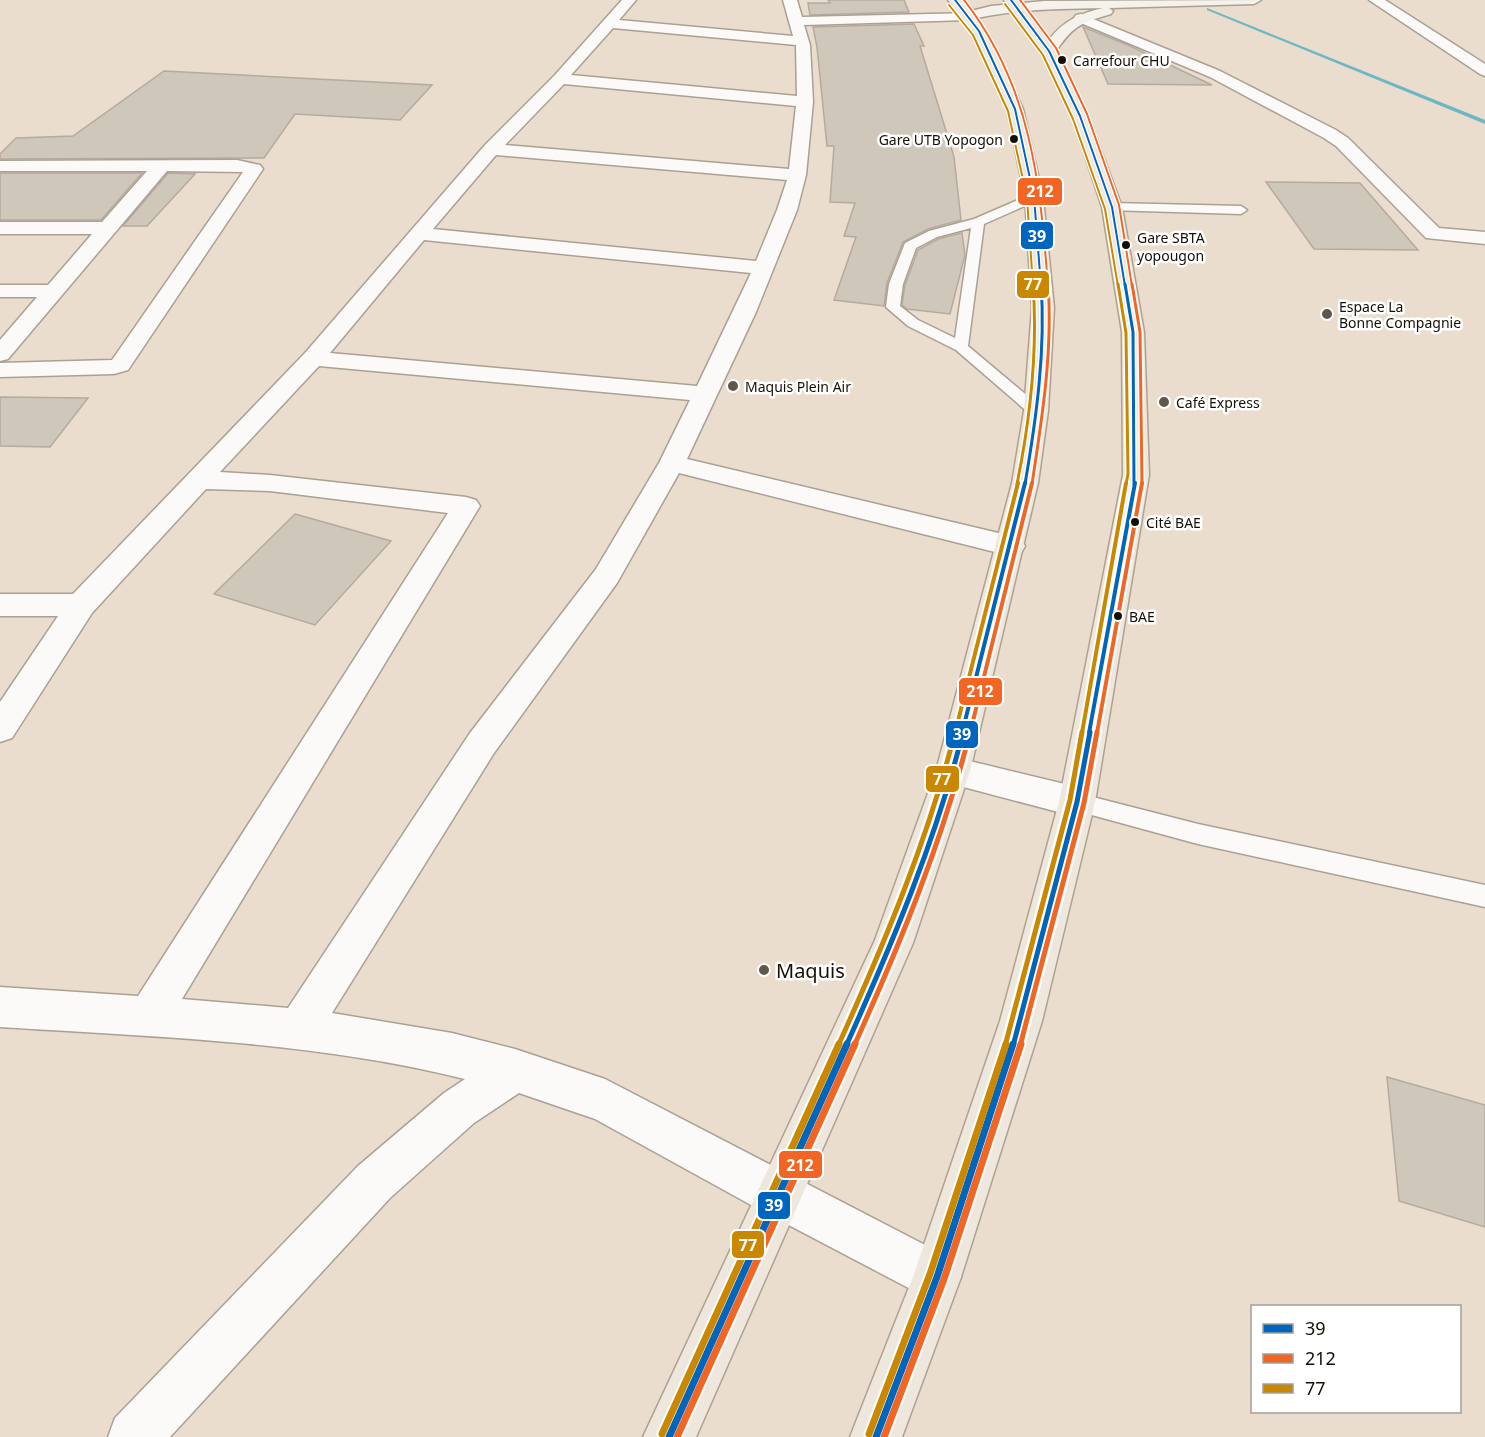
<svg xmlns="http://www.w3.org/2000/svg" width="1485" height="1437" viewBox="0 0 1485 1437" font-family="'Noto Sans',sans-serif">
  <rect width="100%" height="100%" fill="#eaddce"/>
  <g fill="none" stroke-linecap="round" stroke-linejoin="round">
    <!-- stream -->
    <polygon fill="#6db6c4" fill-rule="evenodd" points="1207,8 1485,120 1485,124 1207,10"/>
  </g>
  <!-- building -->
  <g fill="#d0c7bb" stroke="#b4aa9f" stroke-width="1.5">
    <polygon points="828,0 904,0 909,12 810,15 808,3 830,3"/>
    <polygon points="914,24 924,46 920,46 954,157 961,220 928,229 903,242 887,283 884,306 834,300 856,237 844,236 855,203 830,202 834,146 827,146 817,47 813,27"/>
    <polygon points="1083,27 1128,45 1212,85 1108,84"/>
    <polygon points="164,71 432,85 400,120 295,114 264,158 0,159 0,154 16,138 73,136"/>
    <polygon points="0,173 142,173 101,220 0,220"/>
    <polygon points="168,173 195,174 147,226 123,226"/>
    <polygon points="1266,182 1360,183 1418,250 1314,249"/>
    <polygon points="962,233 965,255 950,314 907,309 902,305 905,285 918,250 938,239"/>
    <polygon points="0,397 88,398 50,447 0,446"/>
    <polygon points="295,514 391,541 315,625 214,594"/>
    <polygon points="1387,1077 1485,1105 1485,1227 1399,1201"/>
  </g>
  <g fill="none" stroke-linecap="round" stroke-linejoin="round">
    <!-- lane casing -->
    <g stroke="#aaa094" stroke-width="3">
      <g id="lane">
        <path d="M1034 193 1038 194V200L984 224 968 346 1042 408 1044 411 1042 414H1030L956 350 908 326 886 307 889 284 905 243 929 231 974 219ZM971 228 955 338 918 320 900 306 903 284 916 248 937 237Z"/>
        <polygon points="1112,203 1241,206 1247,210 1241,214 1108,210 1108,204"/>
        <polygon points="1077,793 1198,824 1485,885 1485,907 1198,844 1077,811 1069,809 1066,802 1069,795"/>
      </g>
    </g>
    <!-- street casing -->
    <g stroke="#aaa094" stroke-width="3">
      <g id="street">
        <path d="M622 0H636L619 20 793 36 783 0H797L802 17 973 13 975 16 973 19 968 20 804 25 810 45 813 102 806 175 797 210 756 312 687 459 1011 536 1021 539 1025 546 1021 553 1011 556 679 473 617 583 494 753 332 1013 452 1033 515 1049 605 1079 954 1260 961 1277 954 1294 937 1301 920 1294 762 1211 595 1119 519 1093 474 1123 390 1198 170 1437H108L115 1418 358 1166 444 1093 465 1079C313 1041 155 1037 0 1027V987L138 996 448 513 270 491 206 489 92 613 12 738 0 742V702L58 616H0V594H73L305 353 485 145 554 76ZM613 28 796 45 797 96 571 75ZM564 84 796 106 789 169 505 145ZM496 155 787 180 777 210 756 261 433 229ZM424 240 751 273 697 386 330 353ZM319 366 690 400 659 463 596 569 470 733 288 1008 182 999 480 506 476 500 466 497 270 475 220 472Z"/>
        <polygon points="1369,0 1385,0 1485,64 1485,76 1480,74"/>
        <polygon points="1081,14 1220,71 1336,130 1348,138 1439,228 1485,232 1485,244 1426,238 1336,146 1324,138 1210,77 1076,21 1074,18 1076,15"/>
        <polygon points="237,160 260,165 263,169 128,370 114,374 0,377 0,363 112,360 243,172 167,171 8,359 0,361 0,340 37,297 0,297 0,285 48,285 92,234 0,234 0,222 102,222 147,171 0,171 0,161"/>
        <polygon points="953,757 1077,787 1089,791 1095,802 1089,813 1077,817 941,781 936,771 941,761"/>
      </g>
    </g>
    <!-- secondary casing -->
    <g stroke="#aaa094" stroke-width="3">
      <path id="secondary" d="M1261 0 1254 4 1109 8 1113 11 1111 14C1079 23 1072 27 1054 54L1049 55 1042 51C1056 25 1074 15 1103 8 1057 9 1012 9 968 20L961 16 963 13 991 6 1044 1Z"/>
    </g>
    <!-- primary casing -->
    <g stroke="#b0a18e" stroke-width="3">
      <g id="primary">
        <polygon points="948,0 962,0 986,31 1023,109 1043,197 1054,308 1048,411 1038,483 970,771 913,943 696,1437 643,1437 875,940 936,771 1012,483 1024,411 1032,308 1025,197 1007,109 972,32"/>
        <polygon points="1004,0 1018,0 1056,51 1088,116 1122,207 1144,332 1149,475 1095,802 1042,1021 961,1277 902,1437 850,1437 913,1277 1000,1021 1059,802 1123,475 1122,332 1102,207 1072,116 1042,51"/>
      </g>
    </g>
    <!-- lane -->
    <use href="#lane" fill="#fcfaf8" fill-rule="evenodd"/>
    <!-- street -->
    <use href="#street" fill="#fcfaf8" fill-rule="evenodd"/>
    <!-- secondary -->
    <use href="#secondary" fill="#f5f1eb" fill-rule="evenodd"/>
    <!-- primary -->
    <use href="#primary" fill="#eee7de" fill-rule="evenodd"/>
    <!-- bus-1-far4 casing -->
    <g stroke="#fff" stroke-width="4.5">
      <g id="bus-1-far4">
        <polyline points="955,0 979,31 1015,109 1034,197 1041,286"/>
        <polyline points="1011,0 1049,51 1080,116 1112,207 1125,286"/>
      </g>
    </g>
    <!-- bus-1-far3 casing -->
    <g stroke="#fff" stroke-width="6">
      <g id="bus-1-far3">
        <polyline points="1125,284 1133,332 1134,484"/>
        <path d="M1025 484C1036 420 1046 350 1041 284"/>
      </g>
    </g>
    <!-- bus-1-far2 casing -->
    <g stroke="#fff" stroke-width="8">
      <g id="bus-1-far2">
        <polyline points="962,733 1025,483"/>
        <polyline points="1089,733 1135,483"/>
      </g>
    </g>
    <!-- bus-1-far1 casing -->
    <g stroke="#fff" stroke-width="10">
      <g id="bus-1-far1">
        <path d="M846 1046C892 944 936 840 963 732"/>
        <polyline points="1013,1046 1077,802 1090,732"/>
      </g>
    </g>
    <!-- bus-1 casing -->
    <g stroke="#fff" stroke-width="11">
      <g id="bus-1">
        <polyline points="669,1437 847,1044"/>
        <polyline points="876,1437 937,1277 1013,1044"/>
      </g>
    </g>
    <!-- bus-2-far4 casing -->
    <g stroke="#fff" stroke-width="4.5">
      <g id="bus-2-far4">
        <path d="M964 0C1031 86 1040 181 1048 286"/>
        <polyline points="1020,0 1056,48 1087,114 1119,205 1132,286"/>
      </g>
    </g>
    <!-- bus-2-far3 casing -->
    <g stroke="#fff" stroke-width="6">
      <g id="bus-2-far3">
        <polyline points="1132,284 1140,332 1142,484"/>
        <path d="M1032 484C1042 419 1053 350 1048 284"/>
      </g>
    </g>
    <!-- bus-2-far2 casing -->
    <g stroke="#fff" stroke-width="8">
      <g id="bus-2-far2">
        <polyline points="970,733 1032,483"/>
        <polyline points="1097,733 1142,483"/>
      </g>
    </g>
    <!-- bus-2-far1 casing -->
    <g stroke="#fff" stroke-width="10">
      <g id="bus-2-far1">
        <path d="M854 1046C900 944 943 840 970 732"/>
        <polyline points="1020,1046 1084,803 1097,732"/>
      </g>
    </g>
    <!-- bus-2 casing -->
    <g stroke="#fff" stroke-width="11">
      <g id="bus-2">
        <polyline points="677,1437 855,1044"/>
        <polyline points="884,1437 944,1279 1021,1044"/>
      </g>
    </g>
    <!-- bus-3-far4 casing -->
    <g stroke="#fff" stroke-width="4.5">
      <g id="bus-3-far4">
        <polyline points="1005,4 1043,55 1073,119 1105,209 1118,286"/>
        <polyline points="949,5 973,35 1008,111 1027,198 1033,286"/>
      </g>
    </g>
    <!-- bus-3-far3 casing -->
    <g stroke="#fff" stroke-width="6">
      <g id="bus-3-far3">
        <polyline points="1118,284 1126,333 1128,474 1126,484"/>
        <path d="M1017 484C1030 420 1038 350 1033 284"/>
      </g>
    </g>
    <!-- bus-3-far2 casing -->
    <g stroke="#fff" stroke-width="8">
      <g id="bus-3-far2">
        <polyline points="955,733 1018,483"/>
        <polyline points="1082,733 1126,483"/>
      </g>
    </g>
    <!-- bus-3-far1 casing -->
    <g stroke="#fff" stroke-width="10">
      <g id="bus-3-far1">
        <path d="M838 1046C884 944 928 840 955 732"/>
        <polyline points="1005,1046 1070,800 1082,732"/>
      </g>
    </g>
    <!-- bus-3 casing -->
    <g stroke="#fff" stroke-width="11">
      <g id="bus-3">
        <polyline points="662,1434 839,1044"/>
        <polyline points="869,1434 930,1274 1006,1044"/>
      </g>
    </g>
    <!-- bus-1-far4 -->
    <use href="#bus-1-far4" stroke="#0065bd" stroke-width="2"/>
    <!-- bus-1-far3 -->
    <use href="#bus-1-far3" stroke="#0065bd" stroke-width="3"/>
    <!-- bus-1-far2 -->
    <use href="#bus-1-far2" stroke="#0065bd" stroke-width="4"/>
    <!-- bus-1-far1 -->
    <use href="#bus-1-far1" stroke="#0065bd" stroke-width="5"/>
    <!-- bus-1 -->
    <use href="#bus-1" stroke="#0065bd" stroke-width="7"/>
    <!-- bus-2-far4 -->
    <use href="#bus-2-far4" stroke="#f26522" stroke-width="2"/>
    <!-- bus-2-far3 -->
    <use href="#bus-2-far3" stroke="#f26522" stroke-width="3"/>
    <!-- bus-2-far2 -->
    <use href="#bus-2-far2" stroke="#f26522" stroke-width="4"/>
    <!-- bus-2-far1 -->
    <use href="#bus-2-far1" stroke="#f26522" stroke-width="5"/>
    <!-- bus-2 -->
    <use href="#bus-2" stroke="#f26522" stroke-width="7"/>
    <!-- bus-3-far4 -->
    <use href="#bus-3-far4" stroke="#ca8801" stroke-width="2"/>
    <!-- bus-3-far3 -->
    <use href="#bus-3-far3" stroke="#ca8801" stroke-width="3"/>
    <!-- bus-3-far2 -->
    <use href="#bus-3-far2" stroke="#ca8801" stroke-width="4"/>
    <!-- bus-3-far1 -->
    <use href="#bus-3-far1" stroke="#ca8801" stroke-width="5"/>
    <!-- bus-3 -->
    <use href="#bus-3" stroke="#ca8801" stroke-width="7"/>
  </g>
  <!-- markers -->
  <g fill="#160f06" stroke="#fff" stroke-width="2">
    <circle cx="1062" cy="60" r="5"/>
    <circle cx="1014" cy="139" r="5"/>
    <circle cx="1126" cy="245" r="5"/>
    <circle cx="1135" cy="522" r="5"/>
    <circle cx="1118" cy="616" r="5"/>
  </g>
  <g fill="#60574c" stroke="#fff" stroke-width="2">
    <circle cx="1327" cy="314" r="6"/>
    <circle cx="733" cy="386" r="6"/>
    <circle cx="1164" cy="402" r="6"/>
    <circle cx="764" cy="970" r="6"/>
  </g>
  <g text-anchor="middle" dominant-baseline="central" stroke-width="5" stroke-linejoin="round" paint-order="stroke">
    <!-- bus labels -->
    <g font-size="14" fill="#160f06" stroke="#fff" text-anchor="start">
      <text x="1073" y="60">Carrefour CHU</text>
      <text x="1003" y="139" text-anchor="end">Gare UTB Yopogon</text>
      <text x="1137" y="237">Gare SBTA<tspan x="1137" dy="18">yopougon</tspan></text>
      <text x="1146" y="522">Cité BAE</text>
      <text x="1129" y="616">BAE</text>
    </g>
    <!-- far-poi labels -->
    <g font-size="14" fill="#160f06" stroke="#fff" text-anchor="start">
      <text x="1339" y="306">Espace La<tspan x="1339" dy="16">Bonne Compagnie</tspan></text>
      <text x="745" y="386">Maquis Plein Air</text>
      <text x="1176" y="402">Café Express</text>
    </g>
    <!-- near-poi labels -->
    <g font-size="20" fill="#160f06" stroke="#fff" text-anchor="start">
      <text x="776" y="970">Maquis</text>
    </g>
  </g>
  <g stroke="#fff" stroke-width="2">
    <rect x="1017" y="177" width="46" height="29" rx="6" fill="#f26522"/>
    <rect x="1020" y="221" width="34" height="29" rx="6" fill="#0065bd"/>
    <rect x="1016" y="270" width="34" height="29" rx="6" fill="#ca8801"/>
    <rect x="958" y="677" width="45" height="29" rx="6" fill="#f26522"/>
    <rect x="945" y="720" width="34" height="29" rx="6" fill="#0065bd"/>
    <rect x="925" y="765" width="35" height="28" rx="6" fill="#ca8801"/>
    <rect x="778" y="1150" width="45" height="29" rx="6" fill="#f26522"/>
    <rect x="757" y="1191" width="34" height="29" rx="6" fill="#0065bd"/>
    <rect x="731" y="1230" width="34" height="29" rx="6" fill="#ca8801"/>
  </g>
  <g font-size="16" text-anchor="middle" font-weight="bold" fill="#fff">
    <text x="1040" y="197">212</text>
    <text x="1037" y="242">39</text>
    <text x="1033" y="290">77</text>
    <text x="980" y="697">212</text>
    <text x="962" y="740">39</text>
    <text x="942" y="785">77</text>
    <text x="800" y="1171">212</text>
    <text x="774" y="1211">39</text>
    <text x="748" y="1251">77</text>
  </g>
  <!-- legend -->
  <rect x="1251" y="1305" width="210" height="108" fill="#ffffff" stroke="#a29f9b" stroke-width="1.5"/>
  <rect x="1263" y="1324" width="30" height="9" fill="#0065bd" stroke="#a29f9b" stroke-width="1.5"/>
  <text x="1305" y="1335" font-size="18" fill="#160f06">39</text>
  <rect x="1263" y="1354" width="30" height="9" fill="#f26522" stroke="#a29f9b" stroke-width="1.5"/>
  <text x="1305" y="1365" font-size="18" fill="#160f06">212</text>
  <rect x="1263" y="1384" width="30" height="9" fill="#ca8801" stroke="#a29f9b" stroke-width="1.5"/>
  <text x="1305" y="1395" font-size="18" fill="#160f06">77</text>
</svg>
